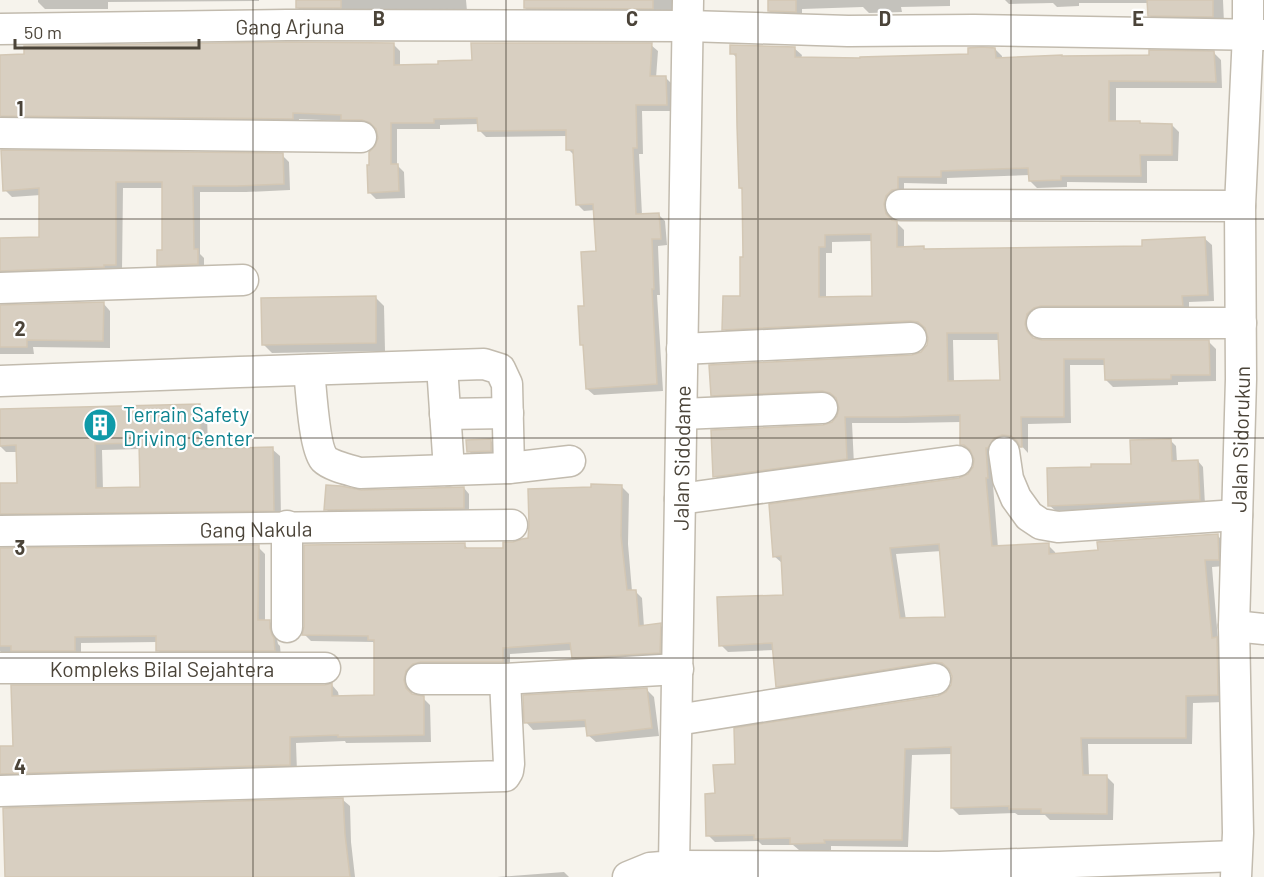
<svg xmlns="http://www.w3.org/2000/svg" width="1264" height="877" viewBox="0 0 1264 877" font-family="Barlow,sans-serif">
  <rect width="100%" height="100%" fill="#f6f3ec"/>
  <!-- shadow -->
  <g fill="#0003" fill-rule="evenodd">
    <polygon points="38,0 259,0 259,1 108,2 108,9 45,9 38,2"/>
    <polygon points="298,0 466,0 467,11 401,9 401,15 305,15 297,7"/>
    <polygon points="525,0 680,0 677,15 532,14 525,8"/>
    <polygon points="769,0 950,0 950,6 901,7 902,12 869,13 863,7 802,9 802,18 776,18 769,11"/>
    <polygon points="1005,0 1223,0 1224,23 1156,22 1149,15 1149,3 1079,3 1079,6 1057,7 1053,3 1009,4"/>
    <polygon points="393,44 400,51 400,66 439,66 651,45 658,51 656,78 666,78 672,84 673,111 642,111 643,154 639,154 642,215 658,214 665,221 667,245 658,246 660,295 657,295 663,391 594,395 587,389 584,347 582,344 586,308 597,252 595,210 584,211 577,204 575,156 568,149 567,136 486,137 479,130 479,124 440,125 440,129 397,129 397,165 404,172 405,198 376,199 369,192 377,147 380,138 377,128 369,126 349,126 344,121 299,119 299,125 7,122 0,116 0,79"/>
    <path d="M794 48 802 55 801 59H862L970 56 995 49 1002 56V59L1214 53 1221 60 1222 88H1116V122H1140L1142 125H1172L1179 132 1178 161H1147V183L1067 182V187L1037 188 1030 181V175L947 178V184L904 183V195L890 214 893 221 897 223 904 230V248H923L925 250 1144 247 1204 238 1212 245 1214 301 1189 302V312L1031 332 1033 339 1042 342H1209L1216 349V381L1178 382V385L1113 387 1106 380V365H1070L1071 423 1028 424V453L1018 442H1009L994 485H993L998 548 1048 545 1055 552 1056 555 1099 551 1217 535 1224 542 1225 566 1212 567 1218 640 1223 646 1224 702 1193 703 1192 744H1088L1089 776 1107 777 1114 784 1113 820H1050L1045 815H1018L1015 813 959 815 952 808V754L912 755 908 847 831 846V850H799L793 845H762L758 841 715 842 708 835 716 795 737 765 938 697 946 694 952 686 953 675 950 670 940 668 784 693 777 686 774 650 728 652 721 645 784 596 782 563 774 556 969 475 975 468 976 459 973 452 969 451 962 444 961 422 907 423H852L854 465 722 483 715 476 833 423 838 417 841 408 838 399 830 397 719 402 712 395 912 357 922 353 928 346 930 338 927 329 918 327 731 336 724 329 742 297 745 259 744 191 740 188 738 59 732 53ZM873 241 874 297 826 299V253H832V242ZM953 340H1000L1001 381 954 382ZM942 551 947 618 906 620 896 554Z"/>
    <polygon points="282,155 289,162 290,190 246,192 200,192 200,254 204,258 204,270 165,272 158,265 164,251 163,188 123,188 122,271 0,279 0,239 41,238 41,195 12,197 5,190"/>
    <polygon points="375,297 384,306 385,351 272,353 263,344"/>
    <polygon points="103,303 110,311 110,348 33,347 34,354 0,354 0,307"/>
    <path d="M199 406 207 413 208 450 272 449 280 456 281 517 0 518V484H18V452H6L0 446V410ZM141 449 142 489 103 490 102 450Z"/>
    <polygon points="490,440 496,446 496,457 474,457 469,451"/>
    <polygon points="1171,441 1176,446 1177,462 1198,461 1203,467 1205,505 1056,511 1050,506 1133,465"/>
    <polygon points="622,487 629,494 628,544 632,591 635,591 642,598 644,627 660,625 667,632 667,659 580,664 573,657 572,650 510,654 510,668 410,688 413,695 423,698 430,705 431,742 346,743 345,741 296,743 297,772 0,782 0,747 14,747 332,685 338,692 339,697 376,697 375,644 373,642 311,641 304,634 464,544 469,550 505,549 529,540"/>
    <polygon points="464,488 469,494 469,513 332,515 326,509 360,492"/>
    <polygon points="258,547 265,554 265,622 269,621 276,628 276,635 278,644 280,646 281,657 165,657 158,650 158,642 81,643 81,657 19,657 14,652 1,652 0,651 0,550"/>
    <polygon points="647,690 654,697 659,736 596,742 588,735 587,727 533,730 526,722"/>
    <polygon points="343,800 350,806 351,842 355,877 7,877"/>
    <polygon points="564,872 569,877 497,877"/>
  </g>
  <!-- building -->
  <g fill="#d8cfc1" stroke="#d3c7b4" stroke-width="1.5" fill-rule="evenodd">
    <rect x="296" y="0" width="45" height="8"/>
    <polygon points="524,0 653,0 653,9 524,8"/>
    <polygon points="768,0 796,0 796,12 768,11"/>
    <polygon points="1147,0 1213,0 1213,17 1148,16"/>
    <polygon points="287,42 394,43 394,65 438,64 438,61 472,60 471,43 652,43 650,76 666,76 667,105 636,105 637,148 633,148 636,214 659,213 661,239 652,239 654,289 652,289 657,384 586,389 583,345 580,345 578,306 584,306 581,252 596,251 593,204 576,205 573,150 566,150 566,130 478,131 477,118 434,119 434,123 391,123 391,164 398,164 399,191 368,193 367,165 369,165 369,152 375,146 378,138 376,129 370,123 362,120 341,120 341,115 293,113 293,119 0,116 0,55 24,54 24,46"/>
    <path d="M730 45 795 47V57L860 58V57L968 54V48L982 47 995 48 996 58 1062 55V56L1149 55V50L1214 51 1216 82 1109 81V121H1140V123L1172 124V155H1140L1141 176H1061V180L1029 181 1028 168 941 171V177H898V189L892 190 886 196 884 204 886 214 892 220 897 221V247L924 246V249L1142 246V240L1205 237 1208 295 1182 296 1183 306H1041L1034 308 1027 314 1025 324 1027 331 1033 338 1042 340H1209L1210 375H1171V379L1105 380 1104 359H1064V417H1021L1022 447H1020L1017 441 1011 436 1002 435 994 438 988 448H986L988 478H986L992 546 1049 543V554L1098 550 1097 542 1218 534 1219 560H1205L1212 638 1217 637 1218 695 1186 696V738H1081L1083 775H1107V814L1041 813V809H1009V806L951 808V747L905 749 902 840H824L825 843 790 844V838L754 839V835L706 836 705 794 715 793 713 765 735 764 734 728 938 696 946 692 951 685 952 676 949 669 942 663 933 662 776 687 772 643 719 646 717 597 783 595 781 556 773 557 769 504 959 478 968 474 973 467 974 459 970 450 964 445H960V415L899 417H845L847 459 713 477 711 430 823 425 832 422 837 416 839 408 836 398 830 393 822 391 711 396 709 365 912 355 921 352 927 345 928 338 925 328 918 322 910 321 722 330 723 296H740V257H743L742 188H739L737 126 736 54H730ZM871 234 872 296 819 297V247H825V235ZM947 333H998L1000 380 948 381ZM939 544 945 617 900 618 890 548Z"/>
    <polygon points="1,150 283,153 284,184 238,186 193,186 194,249 198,249 198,264 157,266 157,250 162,250 162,182 116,182 116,265 104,265 104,267 0,271 0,238 39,237 39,188 3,191"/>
    <polygon points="376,296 376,343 262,345 261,298"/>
    <polygon points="104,302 103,341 27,340 27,347 0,347 0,305"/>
    <path d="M200 404 201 449 273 447 274 511 0 514V483H17L16 445 0 446V409ZM139 443 140 487 96 488 95 444Z"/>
    <polygon points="491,439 491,451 467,452 466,440"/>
    <polygon points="1171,439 1172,461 1198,460 1200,500 1048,506 1047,468 1091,467 1091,464 1131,464 1130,440"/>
    <polygon points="591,484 622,485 621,536 627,590 636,590 639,626 661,623 660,653 572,658 570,643 503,648 503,662 421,662 413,664 406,671 404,680 406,688 412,694 424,696 424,735 338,737 338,735 290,737 290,765 0,774 0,746 13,746 11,685 325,685 332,683 332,696 374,695 374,640 368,640 368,636 302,635 304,627 304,545 465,543 465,548 503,548 503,542 513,542 522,539 528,538 529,525 528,489 591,487"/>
    <polygon points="326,485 341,486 361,490 464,487 464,508 324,510"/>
    <polygon points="259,545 258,620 270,620 270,628 272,635 274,638 275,651 156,651 156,636 75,637 75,651 11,651 11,646 0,646 0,548"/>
    <polygon points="647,688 652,728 587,736 585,720 524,723 523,695"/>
    <polygon points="343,798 345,834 350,877 5,877 3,808"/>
  </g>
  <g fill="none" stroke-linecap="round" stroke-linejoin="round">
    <!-- minor casing -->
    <g stroke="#c2bbae" stroke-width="33">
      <g id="minor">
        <path id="s1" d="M0 29 287 25 688 26 848 31 974 30 1264 35"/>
        <polyline points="0,133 361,137"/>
        <polyline points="901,205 1240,206"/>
        <polyline points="0,288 243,280"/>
        <polyline points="1042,323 1241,323"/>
        <polyline points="682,349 911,338"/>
        <polyline points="442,366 449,470"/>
        <path d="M309 370C311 388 314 447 324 459 331 466 350 470 360 473L509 468 570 461"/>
        <polyline points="0,381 239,372 484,364 500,369 507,384 509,468"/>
        <polyline points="445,414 508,413"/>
        <polyline points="682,414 822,408"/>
        <polyline points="1004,452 1008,479 1016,498 1029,516 1041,524 1058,527 1237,515"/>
        <polyline points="680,499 957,461"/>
        <path id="s2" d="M0 531 512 525"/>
        <polyline points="1234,626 1264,629"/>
        <polyline points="287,627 287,526"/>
        <path id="s3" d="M0 668H325"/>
        <polyline points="421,679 505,679 678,669"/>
        <polyline points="677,720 935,679"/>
        <polyline points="0,791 505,776 508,771 509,764 505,679"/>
        <polyline points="674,866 939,867 1236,856"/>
        <path id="s4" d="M628 877 650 868 674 866 688 0"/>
        <path id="s5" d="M1236 877 1238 833 1234 626 1241 379 1240 206 1248 34V0"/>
      </g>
    </g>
    <!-- minor -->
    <use href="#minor" stroke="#fff" stroke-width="30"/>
  </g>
  <!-- grid -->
  <path fill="none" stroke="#4b4439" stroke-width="1.5" stroke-opacity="0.55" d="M253 0V877M506 0V877M758 0V877M1011 0V877M0 219H1264M0 438H1264M0 658H1264"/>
  <!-- icons -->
  <defs>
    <g id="building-disc" transform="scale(1.725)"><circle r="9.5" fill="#0f9aa8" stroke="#fff"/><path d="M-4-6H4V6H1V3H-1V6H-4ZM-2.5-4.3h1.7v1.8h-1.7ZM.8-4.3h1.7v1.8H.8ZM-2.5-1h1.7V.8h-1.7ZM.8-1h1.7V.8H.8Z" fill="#fff"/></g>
  </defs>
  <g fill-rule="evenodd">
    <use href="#building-disc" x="100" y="425"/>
  </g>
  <g text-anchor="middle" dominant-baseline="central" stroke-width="4.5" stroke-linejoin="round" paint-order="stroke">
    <!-- street labels -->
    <g font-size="21" fill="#4b4439" stroke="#fff">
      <text stroke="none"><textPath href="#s1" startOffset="290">Gang Arjuna</textPath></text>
      <text stroke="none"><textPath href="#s5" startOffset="438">Jalan Sidorukun</textPath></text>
      <text stroke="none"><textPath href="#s4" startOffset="456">Jalan Sidodame</textPath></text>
      <text stroke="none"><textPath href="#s2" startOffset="256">Gang Nakula</textPath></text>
      <text stroke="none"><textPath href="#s3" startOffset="162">Kompleks Bilal Sejahtera</textPath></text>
    </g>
    <!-- culture labels -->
    <g font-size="21" fill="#0d838f" stroke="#fff" text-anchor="start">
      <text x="123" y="413">Terrain Safety<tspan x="123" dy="24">Driving Center</tspan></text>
    </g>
  </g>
  <g font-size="20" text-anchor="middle" font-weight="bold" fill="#4b4439" stroke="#fff" stroke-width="4.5" stroke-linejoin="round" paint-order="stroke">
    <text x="379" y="26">B</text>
    <text x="632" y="26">C</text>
    <text x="885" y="26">D</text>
    <text x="1138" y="26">E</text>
    <text x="20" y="116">1</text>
    <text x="20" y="336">2</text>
    <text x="20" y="555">3</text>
    <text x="20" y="774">4</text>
  </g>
  <!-- scale -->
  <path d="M15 39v9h184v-9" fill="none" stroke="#4b4439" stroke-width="3"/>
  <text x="24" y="39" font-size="18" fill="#4b4439" stroke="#ffffff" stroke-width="4.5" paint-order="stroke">50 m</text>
</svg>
